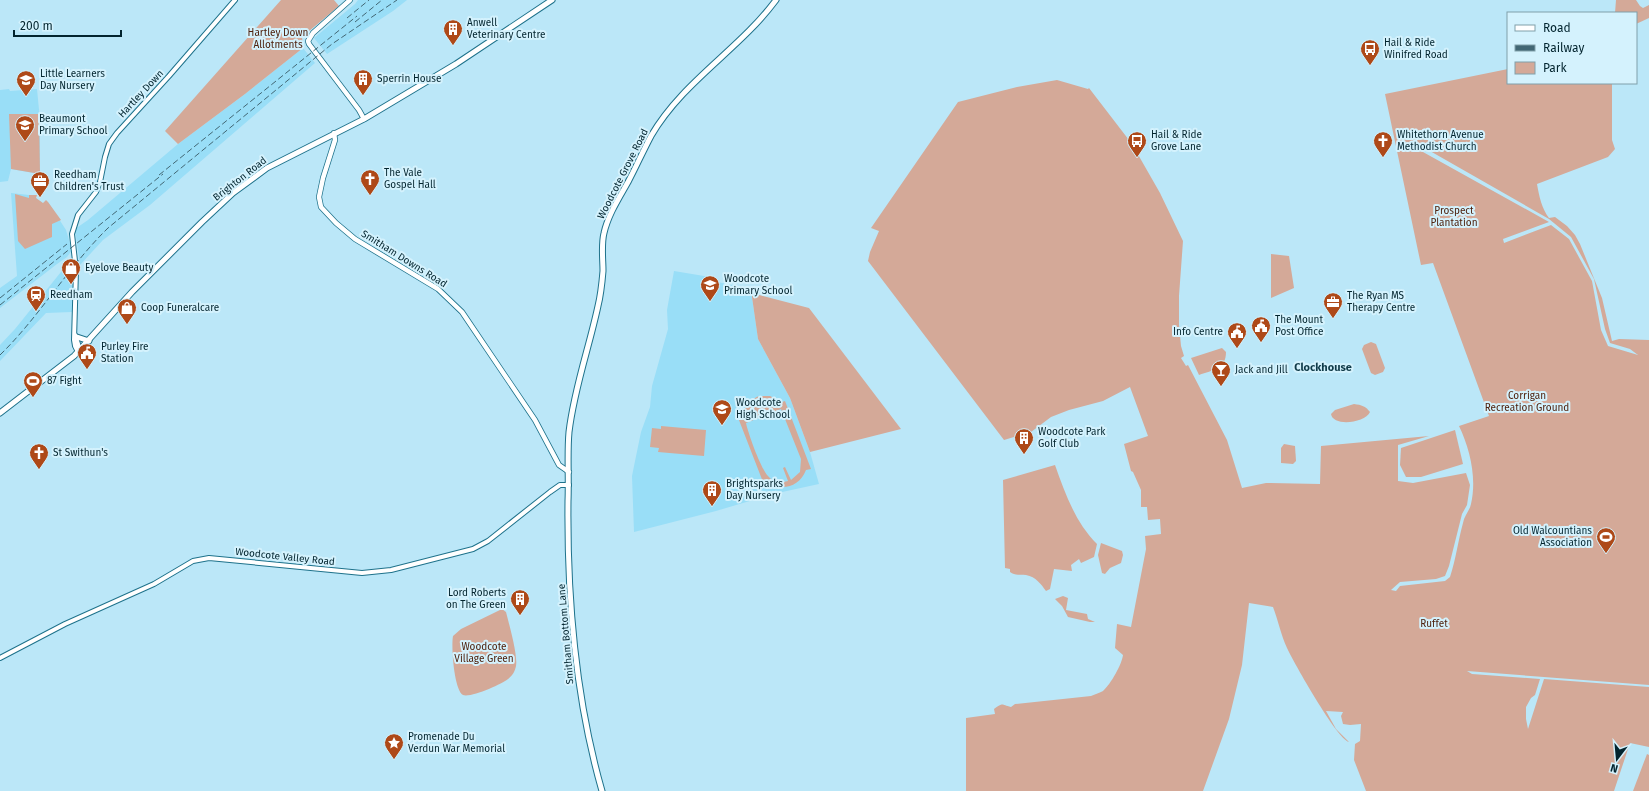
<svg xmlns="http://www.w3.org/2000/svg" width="1649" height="791" viewBox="0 0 1649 791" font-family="'Fira Sans',sans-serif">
  <rect width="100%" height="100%" fill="#bbe7f8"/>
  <!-- built -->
  <g fill="#99def7">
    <polygon points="358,0 407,0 393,11 327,54 314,38 355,4"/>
    <polygon points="303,48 315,63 150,205 103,240 80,265 75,229 88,220 178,144 245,94"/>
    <polygon points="9,89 10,91 37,89 40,120 40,174 11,169 8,181 0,182 0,90"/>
    <polygon points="11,193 29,195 36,198 42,207 48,202 66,230 72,250 67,257 57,264 0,308 0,288 17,276"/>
    <polygon points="69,262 73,278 72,312 46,313 0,361 0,345 15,329"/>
    <polygon points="674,271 710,277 718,282 751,290 758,339 790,398 810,452 819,484 773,494 716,511 634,532 632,476 634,466 641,432 650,407 652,386 668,329 667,310"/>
  </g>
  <!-- green -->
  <g fill="#d4a998" fill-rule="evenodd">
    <polygon points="281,0 334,0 339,6 302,37 303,48 245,94 178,144 165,131"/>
    <polygon points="1616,0 1636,0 1640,6 1643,8 1649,5 1649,18 1636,24 1636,13 1615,13"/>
    <path d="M1508 69V83H1612V140L1615 149 1608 157 1537 184C1539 196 1542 209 1549 218L1555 217 1567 226 1575 235 1580 244 1602 298 1612 341 1619 339 1649 340V685L1467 671 1472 674 1540 679 1535 695 1531 698 1526 707V719L1528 729 1544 679 1649 687V747L1630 743 1614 791H1366L1354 760 1355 744 1360 741 1361 724 1350 725 1343 724 1341 716 1343 712 1326 711 1336 729 1349 742C1337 739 1294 663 1287 648 1281 635 1278 620 1273 607L1249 603 1242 665 1229 719 1203 791H966V718L995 714 994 709C1004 702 1001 705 1011 707L1015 704 1091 696C1095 694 1100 693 1103 691 1111 684 1122 664 1123 655L1115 648 1117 624 1131 627 1146 549 1145 536 1161 534 1160 519 1148 520 1147 507H1141V490L1133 472 1131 471 1124 444 1148 436 1130 387 1103 401 1069 410 1051 417 1031 432 1004 440 868 261 870 252 879 231 871 228 958 102 1017 87 1057 80 1088 89 1089 88 1132 144 1160 193 1183 241 1179 296V325L1181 346 1184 356 1181 358 1186 366 1188 365 1227 440 1242 488 1266 483 1320 484 1321 446 1429 436 1398 445V481L1413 483 1466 473 1470 485 1467 505 1462 514 1449 566 1445 576 1436 579 1400 582 1391 590 1396 591 1400 586 1445 581 1450 577C1456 559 1458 541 1463 523 1464 516 1470 510 1471 504 1477 478 1470 449 1459 426L1489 416 1433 263 1421 265 1385 94ZM1423 147 1549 219 1571 237 1594 279 1605 329 1610 343 1630 349 1638 355 1608 346 1601 330 1592 281 1569 239 1551 225 1504 243 1503 239 1549 222 1423 152Z"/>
    <polygon points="9,114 39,114 40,174 11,169"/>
    <polygon points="15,194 29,198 29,195 37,195 36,198 43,203 46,200 48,202 61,220 52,224 52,237 25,249 18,241"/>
    <polygon points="1271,254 1289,256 1294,288 1271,298"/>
    <polygon points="751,290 752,293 809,308 901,429 810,452 790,398 758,339"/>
    <polygon points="1371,342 1376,344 1385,368 1383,372 1375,375 1371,373 1362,349 1364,345"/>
    <path d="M1222 348 1226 352C1226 369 1213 370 1199 375L1191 358Z"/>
    <path d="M759 396H770L782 402 785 401 811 469 806 470C799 488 780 492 765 481L763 482 737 415C745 412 746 401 759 396ZM781 409 801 459 800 472 791 480 785 467 783 468 788 481C781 483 773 482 768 476 761 469 748 433 746 423Z"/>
    <path d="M1354 404C1362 405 1365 406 1370 412 1365 423 1333 427 1331 414L1335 410Z"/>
    <polygon points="661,426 706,430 704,456 658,452 659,448 650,447 652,428 661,429"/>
    <polygon points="1455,430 1463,464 1421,477 1406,477 1400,465 1401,448"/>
    <polygon points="1284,444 1295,446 1296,461 1293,464 1281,463 1281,448"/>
    <path d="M1055 465C1065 493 1075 522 1097 544L1094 557 1081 563 1079 559 1071 565 1072 571 1054 569 1050 589 1046 591C1041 584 1036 577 1026 575 1020 574 1015 576 1010 572V569L1005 568 1003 480Z"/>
    <polygon points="1101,543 1122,551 1123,555 1121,563 1110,568 1105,574 1102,573 1098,555"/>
    <polygon points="1063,596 1068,598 1066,610 1087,614 1088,619 1095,622 1090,622 1068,617 1062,606 1055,599"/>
    <path d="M502 609 506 612C509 624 518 655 516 666 515 671 513 675 508 679 502 684 471 698 463 695 454 690 451 646 453 636L461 629Z"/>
    <polygon points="1647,754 1649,755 1649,791 1633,791"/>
  </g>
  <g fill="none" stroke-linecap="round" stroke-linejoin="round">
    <!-- tertiary casing -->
    <g stroke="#1e728b" stroke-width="6">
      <g id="tertiary">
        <polyline points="75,335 80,350"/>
        <polyline points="78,352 75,346 74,340 76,270 72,234 78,215 96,192 100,182 105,157 109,144 117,133 169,76 235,0"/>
        <polyline points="0,658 65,624 154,584 193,561 209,558 362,573 391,570 473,549 488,541 550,492 560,485 569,485"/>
      </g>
    </g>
    <!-- secondary casing -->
    <g stroke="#1e728b" stroke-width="6">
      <g id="secondary">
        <polyline points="350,0 313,33 308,41 309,44 359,110 364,119"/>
        <polyline points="334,133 335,140 323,178 319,197 321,207 336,223 355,239 438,289 462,312 535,420 559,465 569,472"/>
      </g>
    </g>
    <!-- primary casing -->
    <g stroke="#1e728b" stroke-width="7">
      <path id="primary" d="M602 791C575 697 567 598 568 501 569 478 567 454 569 432 574 389 589 348 598 306 601 294 602 283 603 271 603 259 601 245 604 233 608 215 619 198 628 182 636 167 643 151 651 136 683 81 739 50 776 0"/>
    </g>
    <!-- trunk casing -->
    <g stroke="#1e728b" stroke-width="7">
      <g id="trunk">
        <polyline points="77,337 89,341"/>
        <polyline points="0,413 74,356 132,292 202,222 233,193 267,168 364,119 456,64 552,0"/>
      </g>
    </g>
    <!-- tertiary -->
    <use href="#tertiary" stroke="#fff" stroke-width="4"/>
    <!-- secondary -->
    <use href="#secondary" stroke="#fff" stroke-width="4.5"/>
    <!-- primary -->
    <use href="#primary" stroke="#fff" stroke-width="5"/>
    <!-- trunk -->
    <use href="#trunk" stroke="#fff" stroke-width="5"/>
    <!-- rail -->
    <g stroke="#426774" stroke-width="1" stroke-dasharray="6 3" stroke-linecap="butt">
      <polyline points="347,18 369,0"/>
      <polyline points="355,22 382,0"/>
      <polyline points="159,175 357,16"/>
      <polyline points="0,298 67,244"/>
      <polyline points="0,305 163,174"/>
      <path d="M0 355C40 316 68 267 108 228L332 44 397 0"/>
    </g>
  </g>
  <!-- icons -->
  <defs>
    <g id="building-pin" transform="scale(1)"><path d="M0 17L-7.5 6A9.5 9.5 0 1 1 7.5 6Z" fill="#ae4918" stroke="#d4f2fd"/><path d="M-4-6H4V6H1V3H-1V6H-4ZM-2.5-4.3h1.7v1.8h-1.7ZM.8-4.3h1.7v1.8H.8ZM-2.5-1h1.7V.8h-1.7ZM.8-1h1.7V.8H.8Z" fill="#fff"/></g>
    <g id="bus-pin" transform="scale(1)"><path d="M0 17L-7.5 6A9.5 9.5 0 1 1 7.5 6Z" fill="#ae4918" stroke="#d4f2fd"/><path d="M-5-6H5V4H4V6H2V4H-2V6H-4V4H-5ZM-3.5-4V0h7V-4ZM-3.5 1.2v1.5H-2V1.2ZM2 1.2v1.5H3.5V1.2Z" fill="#fff"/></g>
    <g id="school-pin" transform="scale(1)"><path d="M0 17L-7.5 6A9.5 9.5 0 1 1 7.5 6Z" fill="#ae4918" stroke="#d4f2fd"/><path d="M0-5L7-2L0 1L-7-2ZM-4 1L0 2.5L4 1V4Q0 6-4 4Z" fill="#fff"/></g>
    <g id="church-pin" transform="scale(1)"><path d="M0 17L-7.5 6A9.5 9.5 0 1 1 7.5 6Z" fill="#ae4918" stroke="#d4f2fd"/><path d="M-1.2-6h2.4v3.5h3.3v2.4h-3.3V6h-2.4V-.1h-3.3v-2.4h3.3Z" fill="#fff"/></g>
    <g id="office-pin" transform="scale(1)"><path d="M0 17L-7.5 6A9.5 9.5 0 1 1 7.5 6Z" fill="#ae4918" stroke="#d4f2fd"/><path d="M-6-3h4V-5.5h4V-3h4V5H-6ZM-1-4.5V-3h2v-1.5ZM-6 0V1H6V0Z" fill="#fff"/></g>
    <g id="shop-pin" transform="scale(1)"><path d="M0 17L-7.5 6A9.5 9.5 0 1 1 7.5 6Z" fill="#ae4918" stroke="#d4f2fd"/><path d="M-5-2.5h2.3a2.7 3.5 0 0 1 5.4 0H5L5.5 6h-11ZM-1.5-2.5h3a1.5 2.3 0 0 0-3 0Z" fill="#fff"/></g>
    <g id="station-pin" transform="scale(1)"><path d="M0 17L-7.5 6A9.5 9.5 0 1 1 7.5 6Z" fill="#ae4918" stroke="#d4f2fd"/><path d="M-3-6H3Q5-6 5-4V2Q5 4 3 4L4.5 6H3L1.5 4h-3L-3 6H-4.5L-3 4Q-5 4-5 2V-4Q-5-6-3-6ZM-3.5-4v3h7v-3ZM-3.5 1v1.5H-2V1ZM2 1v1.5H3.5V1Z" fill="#fff"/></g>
    <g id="civic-pin" transform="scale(1)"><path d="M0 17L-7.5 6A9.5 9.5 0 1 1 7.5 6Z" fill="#ae4918" stroke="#d4f2fd"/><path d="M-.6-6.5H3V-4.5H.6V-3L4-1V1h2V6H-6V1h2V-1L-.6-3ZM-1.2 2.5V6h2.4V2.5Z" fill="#fff"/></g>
    <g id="bar-pin" transform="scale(1)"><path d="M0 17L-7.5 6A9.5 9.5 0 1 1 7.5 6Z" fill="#ae4918" stroke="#d4f2fd"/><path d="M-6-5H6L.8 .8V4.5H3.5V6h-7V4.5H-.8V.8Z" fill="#fff"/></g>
    <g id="stadium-pin" transform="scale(1)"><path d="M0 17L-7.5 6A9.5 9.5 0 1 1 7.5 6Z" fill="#ae4918" stroke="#d4f2fd"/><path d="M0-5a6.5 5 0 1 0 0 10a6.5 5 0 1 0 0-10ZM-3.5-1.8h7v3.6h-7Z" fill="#fff"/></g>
    <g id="sight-pin" transform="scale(1)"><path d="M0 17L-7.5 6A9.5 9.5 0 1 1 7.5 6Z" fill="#ae4918" stroke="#d4f2fd"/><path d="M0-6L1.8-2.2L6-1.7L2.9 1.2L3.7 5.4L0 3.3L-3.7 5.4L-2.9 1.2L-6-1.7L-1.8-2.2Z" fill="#fff"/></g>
  </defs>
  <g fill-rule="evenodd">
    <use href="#building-pin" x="453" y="29"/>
    <use href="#bus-pin" x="1370" y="49"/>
    <use href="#building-pin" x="363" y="79"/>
    <use href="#school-pin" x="26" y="80"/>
    <use href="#school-pin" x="25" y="125"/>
    <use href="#bus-pin" x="1137" y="141"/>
    <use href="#church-pin" x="1383" y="141"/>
    <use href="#church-pin" x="370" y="179"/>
    <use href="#office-pin" x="40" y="181"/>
    <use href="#shop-pin" x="71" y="268"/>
    <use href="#school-pin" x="710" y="285"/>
    <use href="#station-pin" x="36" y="295"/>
    <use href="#office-pin" x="1333" y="302"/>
    <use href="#shop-pin" x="127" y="308"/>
    <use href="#civic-pin" x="1261" y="326"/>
    <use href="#civic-pin" x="1237" y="332"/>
    <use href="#civic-pin" x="87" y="353"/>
    <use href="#bar-pin" x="1221" y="370"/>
    <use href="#stadium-pin" x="33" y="381"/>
    <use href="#school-pin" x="722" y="409"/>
    <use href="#building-pin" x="1024" y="438"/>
    <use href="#church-pin" x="39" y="453"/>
    <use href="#building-pin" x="712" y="490"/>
    <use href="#stadium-pin" x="1606" y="537"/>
    <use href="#building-pin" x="520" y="599"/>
    <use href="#sight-pin" x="394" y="743"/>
  </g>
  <g text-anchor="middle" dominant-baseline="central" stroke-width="4" stroke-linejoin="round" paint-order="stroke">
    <!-- poi labels -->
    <g font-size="10" fill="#02242e" stroke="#d4f2fd" text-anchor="start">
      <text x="467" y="23">Anwell<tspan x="467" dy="12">Veterinary Centre</tspan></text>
      <text x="1384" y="43">Hail &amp; Ride<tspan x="1384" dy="12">Winifred Road</tspan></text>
      <text x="40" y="74">Little Learners<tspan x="40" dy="12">Day Nursery</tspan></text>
      <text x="377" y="79">Sperrin House</text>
      <text x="39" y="119">Beaumont<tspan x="39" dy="12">Primary School</tspan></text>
      <text x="1151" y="135">Hail &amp; Ride<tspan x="1151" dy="12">Grove Lane</tspan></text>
      <text x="1397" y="135">Whitethorn Avenue<tspan x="1397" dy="12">Methodist Church</tspan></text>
      <text x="384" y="173">The Vale<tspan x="384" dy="12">Gospel Hall</tspan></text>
      <text x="54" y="175">Reedham<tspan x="54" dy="12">Children's Trust</tspan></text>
      <text x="85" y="268">Eyelove Beauty</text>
      <text x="724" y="279">Woodcote<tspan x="724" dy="12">Primary School</tspan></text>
      <text x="50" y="295">Reedham</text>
      <text x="1347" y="296">The Ryan MS<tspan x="1347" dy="12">Therapy Centre</tspan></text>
      <text x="141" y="308">Coop Funeralcare</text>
      <text x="1275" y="320">The Mount<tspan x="1275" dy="12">Post Office</tspan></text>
      <text x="1223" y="332" text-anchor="end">Info Centre</text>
      <text x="101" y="347">Purley Fire<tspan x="101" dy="12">Station</tspan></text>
      <text x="1235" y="370">Jack and Jill</text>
      <text x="47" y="381">87 Fight</text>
      <text x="736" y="403">Woodcote<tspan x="736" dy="12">High School</tspan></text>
      <text x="1038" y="432">Woodcote Park<tspan x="1038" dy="12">Golf Club</tspan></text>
      <text x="53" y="453">St Swithun's</text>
      <text x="726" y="484">Brightsparks<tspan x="726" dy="12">Day Nursery</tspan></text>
      <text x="1592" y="531" text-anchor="end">Old Walcountians<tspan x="1592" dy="12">Association</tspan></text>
      <text x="506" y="593" text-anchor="end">Lord Roberts<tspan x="506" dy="12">on The Green</tspan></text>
      <text x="408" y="737">Promenade Du<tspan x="408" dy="12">Verdun War Memorial</tspan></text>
    </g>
    <!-- park labels -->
    <g font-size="10" fill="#4e200c" stroke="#d4f2fd">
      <text x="278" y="33">Hartley Down<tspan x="278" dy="12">Allotments</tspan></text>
      <text x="1454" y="211">Prospect<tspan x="1454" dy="12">Plantation</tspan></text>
      <text x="1527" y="396">Corrigan<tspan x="1527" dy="12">Recreation Ground</tspan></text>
      <text x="1434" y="624">Ruffet</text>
      <text x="484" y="647">Woodcote<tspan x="484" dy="12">Village Green</tspan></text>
    </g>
    <!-- street labels -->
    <g font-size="10" fill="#02242e" stroke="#d4f2fd">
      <text transform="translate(141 94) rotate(-47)">Hartley Down</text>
      <text transform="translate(623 174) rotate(-63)">Woodcote Grove Road</text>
      <text transform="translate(240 179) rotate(-38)">Brighton Road</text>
      <text transform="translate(404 259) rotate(32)">Smitham Downs Road</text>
      <text transform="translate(285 557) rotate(6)">Woodcote Valley Road</text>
      <text transform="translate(566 634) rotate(-95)">Smitham Bottom Lane</text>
    </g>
    <!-- neighbourhood labels -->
    <g font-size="11" font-weight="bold" fill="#103b49" stroke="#d4f2fd">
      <text x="1323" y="367">Clockhouse</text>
    </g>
  </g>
  <!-- legend -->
  <rect x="1507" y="12" width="130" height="72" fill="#d4f2fd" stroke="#80a0aa"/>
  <rect x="1515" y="25" width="20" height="6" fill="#ffffff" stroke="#80a0aa"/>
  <text x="1543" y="32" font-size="12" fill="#02242e">Road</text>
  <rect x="1515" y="45" width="20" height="6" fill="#426774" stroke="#80a0aa"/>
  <text x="1543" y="52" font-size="12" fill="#02242e">Railway</text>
  <rect x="1515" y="62" width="20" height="12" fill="#d4a998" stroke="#80a0aa"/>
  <text x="1543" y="72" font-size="12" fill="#02242e">Park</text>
  <!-- north arrow -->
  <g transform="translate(1617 759) rotate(196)" stroke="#d4f2fd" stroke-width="3" paint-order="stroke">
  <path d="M0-3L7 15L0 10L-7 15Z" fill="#02242e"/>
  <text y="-6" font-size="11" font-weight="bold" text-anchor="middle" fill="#02242e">N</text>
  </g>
  <!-- scale -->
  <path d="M14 30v6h107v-6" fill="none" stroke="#02242e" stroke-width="2"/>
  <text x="20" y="30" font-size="12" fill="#02242e" stroke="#d4f2fd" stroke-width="3" paint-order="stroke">200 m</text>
</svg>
